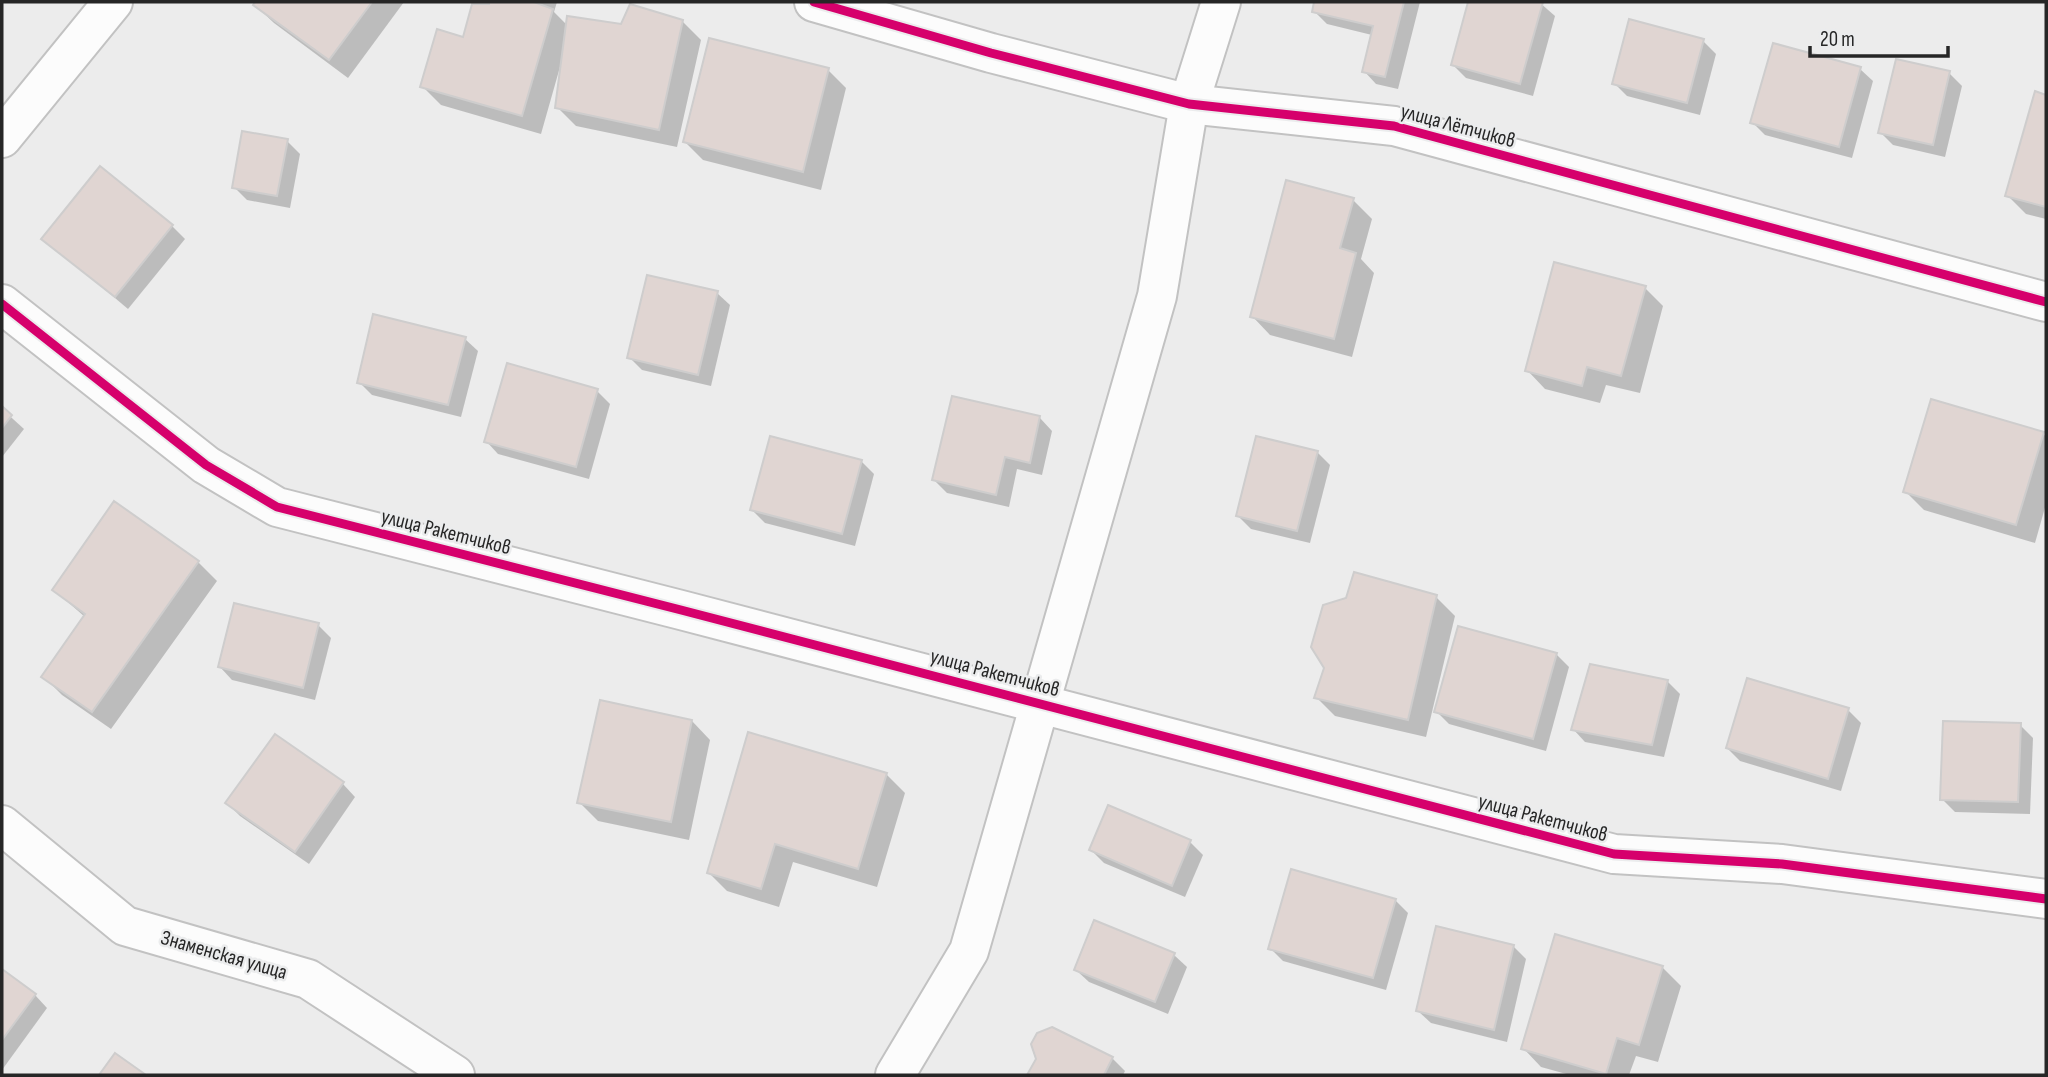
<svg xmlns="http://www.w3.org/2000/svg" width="2048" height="1077" viewBox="0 0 2048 1077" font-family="'Sofia Sans Condensed',sans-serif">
  <rect width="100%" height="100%" fill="#ececec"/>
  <!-- shadow -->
  <g fill="#0003">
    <polygon points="257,2 404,2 348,78 274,23 255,5"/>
    <polygon points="491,2 557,2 554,12 568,26 622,26 682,21 701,40 677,147 576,126 557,107 562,68 560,67 541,134 441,105 422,86 464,39"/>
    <polygon points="1316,2 1420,2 1398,89 1376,84 1364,71 1372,35 1327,24 1314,11"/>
    <polygon points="1470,2 1539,2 1555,16 1533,96 1466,78 1453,65"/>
    <polygon points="1703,41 1716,54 1700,115 1627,96 1614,83"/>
    <polygon points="1860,69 1873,81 1852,158 1765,135 1752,122"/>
    <polygon points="828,70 846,88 821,190 703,160 685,142"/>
    <polygon points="1949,73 1962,86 1945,157 1893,145 1880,132"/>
    <polygon points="2036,94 2046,96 2046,219 2026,214 2007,195"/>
    <polygon points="287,141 300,154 290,208 247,200 234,187"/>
    <polygon points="1353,200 1372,219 1361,259 1374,273 1352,357 1270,335 1252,316"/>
    <polygon points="172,226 185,239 128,309 44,238"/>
    <polygon points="1645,288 1663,306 1640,393 1606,385 1600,403 1545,389 1527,370"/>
    <polygon points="717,293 730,305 711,386 642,370 629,357"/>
    <polygon points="465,339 478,351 461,417 372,395 359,382"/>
    <polygon points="597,391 610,404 589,479 498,454 486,441"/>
    <polygon points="2,409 24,429 2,457"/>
    <polygon points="1040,418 1052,431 1042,475 1017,469 1009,507 947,493 934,480"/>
    <polygon points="2043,433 2046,437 2046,504 2035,543 1924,510 1905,491"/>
    <polygon points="1317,452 1330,465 1310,543 1251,529 1238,516"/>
    <polygon points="861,461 874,474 855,546 765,523 752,510"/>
    <polygon points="114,503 198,562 217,581 111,729 62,695 44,677 85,617 54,590"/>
    <polygon points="1436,597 1455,616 1426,737 1335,716 1316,697"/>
    <polygon points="318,625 331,638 315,700 232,680 220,667"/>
    <polygon points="1556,654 1569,667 1546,751 1449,724 1436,711"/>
    <polygon points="1748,680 1848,710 1861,723 1841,791 1740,761 1727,748"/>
    <polygon points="1667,681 1680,694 1664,757 1585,742 1573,729"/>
    <polygon points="692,721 710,740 689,840 598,821 579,802"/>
    <polygon points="2020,725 2033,738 2030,814 1955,812 1942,799"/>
    <polygon points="886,774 905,793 877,887 793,862 779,907 727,891 709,873"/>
    <polygon points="343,784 355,797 309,864 240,816 227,803"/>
    <polygon points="1190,842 1203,855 1185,897 1104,863 1091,850"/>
    <polygon points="1395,900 1408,913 1386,990 1283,961 1270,948"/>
    <polygon points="1513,946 1526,959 1507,1042 1431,1023 1418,1011"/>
    <polygon points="1174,955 1187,967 1168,1014 1089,982 1076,970"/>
    <polygon points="1662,967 1681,986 1658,1062 1636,1056 1629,1075 1570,1075 1541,1067 1523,1048"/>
    <polygon points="2,971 35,995 47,1008 2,1070"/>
    <polygon points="1112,1058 1125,1071 1123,1075 1029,1075 1037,1059"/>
  </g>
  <!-- building -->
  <g fill="#e0d5d2" stroke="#cecdcd" stroke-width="2">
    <polygon points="255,2 372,2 329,60 253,5"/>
    <polygon points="489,2 534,2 553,9 522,116 420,87 437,29 463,37 472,4 489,4"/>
    <polygon points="1314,2 1404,2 1385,77 1362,72 1373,26 1312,12"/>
    <polygon points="1468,2 1543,2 1520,84 1451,65"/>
    <polygon points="630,4 683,20 659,130 555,108 567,16 621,24"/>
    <polygon points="1629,19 1704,39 1687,103 1612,84"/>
    <polygon points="709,38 829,68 803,172 683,142"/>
    <polygon points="1773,43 1861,67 1839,147 1750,123"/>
    <polygon points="1896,59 1950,71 1933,145 1878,133"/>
    <polygon points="2035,91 2046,95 2046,207 2005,196"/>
    <polygon points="242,131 288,139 277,196 232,188"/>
    <polygon points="100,166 173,225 115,297 41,239"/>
    <polygon points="1286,180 1354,198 1340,248 1356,253 1334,339 1250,317"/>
    <polygon points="1554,262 1646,286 1621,376 1587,367 1582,386 1525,371"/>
    <polygon points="647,275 718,291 698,375 627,358"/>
    <polygon points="373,314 466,337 448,405 357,383"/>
    <polygon points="507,363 598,389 576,467 484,442"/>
    <polygon points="952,396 1040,416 1030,463 1005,457 996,495 932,480"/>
    <polygon points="1931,399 2044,432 2016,525 1903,492"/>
    <polygon points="2,406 12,415 2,428"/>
    <polygon points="770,436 862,460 842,534 750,510"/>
    <polygon points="1256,436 1318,451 1297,531 1236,516"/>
    <polygon points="114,501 199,561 92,712 41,677 85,614 52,590"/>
    <polygon points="1354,572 1437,595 1408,720 1314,698 1324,668 1311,647 1323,605 1346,598"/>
    <polygon points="234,603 319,623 303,688 218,667"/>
    <polygon points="1458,626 1557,653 1533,739 1434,712"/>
    <polygon points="1590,664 1668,680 1652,745 1571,730"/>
    <polygon points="1747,678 1849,708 1828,779 1726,748"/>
    <polygon points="600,700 692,720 671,822 577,803"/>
    <polygon points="1943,721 2021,723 2018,802 1940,800"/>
    <polygon points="748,732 887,773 858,869 775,844 761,889 707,873"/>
    <polygon points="275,734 344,782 295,852 225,803"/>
    <polygon points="1108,805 1191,840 1172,886 1089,850"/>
    <polygon points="1291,869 1396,899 1373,978 1268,949"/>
    <polygon points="1094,920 1175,953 1155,1002 1074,970"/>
    <polygon points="1436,926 1514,945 1494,1030 1416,1011"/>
    <polygon points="1555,934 1663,966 1639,1045 1617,1038 1606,1074 1521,1049"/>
    <polygon points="2,969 36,994 2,1040"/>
    <polygon points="1052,1027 1113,1057 1104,1075 1027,1075 1036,1059 1031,1044 1037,1033"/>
    <polygon points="115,1053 146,1075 99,1075"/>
  </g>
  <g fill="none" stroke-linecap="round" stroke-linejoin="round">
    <!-- street casing -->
    <g stroke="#c2c2c2" stroke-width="42">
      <g id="street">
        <polyline points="814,2 991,53 1189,104 1394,126 2046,302"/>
        <polyline points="2,138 113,2"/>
        <polyline points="2,304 206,465 277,507 681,610 1614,854 1782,864 2046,899"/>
        <polyline points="2,825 125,926 308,979 455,1075"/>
        <polyline points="895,1075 969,951 1157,296 1189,104 1221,2"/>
      </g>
    </g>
    <!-- street -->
    <use href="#street" stroke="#fcfcfc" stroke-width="38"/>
    <!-- cycleway casing -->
    <g stroke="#ebeced" stroke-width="13">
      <g id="cycleway">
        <polyline points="814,2 991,53 1189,104 1394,126 2046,302"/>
        <polyline points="2,304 206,465 277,507 681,610 1614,854 1782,864 2046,899"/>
      </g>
    </g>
    <!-- cycleway -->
    <use href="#cycleway" stroke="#d6006c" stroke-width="9"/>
  </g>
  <g text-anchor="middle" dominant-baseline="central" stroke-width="5" stroke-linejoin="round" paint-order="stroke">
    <!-- street labels -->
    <g font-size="21" fill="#262626" stroke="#ebeced">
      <text transform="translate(1458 126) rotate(15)">улица Лётчиков</text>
      <text transform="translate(446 532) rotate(14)">улица Ракетчиков</text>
      <text transform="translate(995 673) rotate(15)">улица Ракетчиков</text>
      <text transform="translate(1543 818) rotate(15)">улица Ракетчиков</text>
      <text transform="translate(224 955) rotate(16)">Знаменская улица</text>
    </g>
  </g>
  <!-- border -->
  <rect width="2048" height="1077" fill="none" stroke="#262626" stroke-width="7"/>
  <!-- scale -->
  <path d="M1810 46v10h138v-10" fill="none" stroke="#262626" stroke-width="3.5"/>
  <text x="1820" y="46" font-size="21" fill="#262626" stroke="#ebeced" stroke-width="5" paint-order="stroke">20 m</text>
</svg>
